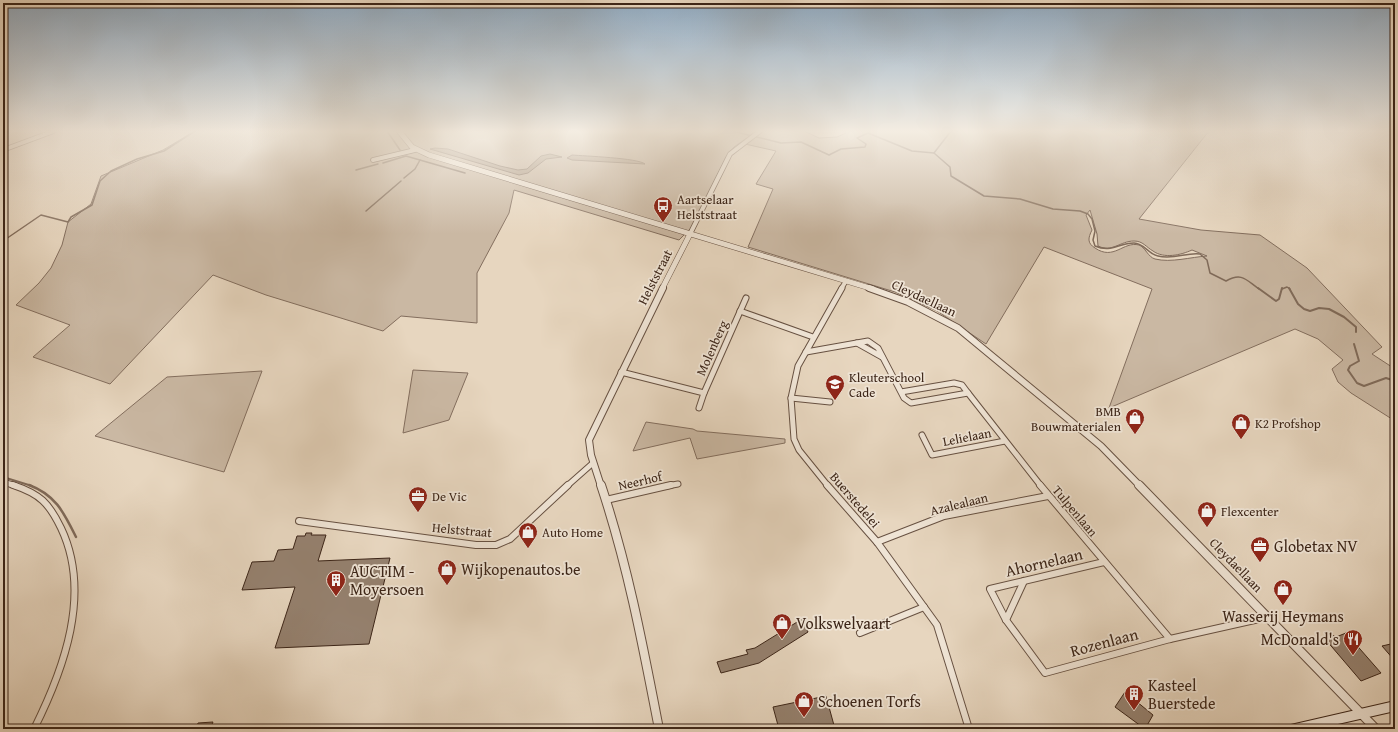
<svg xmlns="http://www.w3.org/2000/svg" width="1398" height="732" viewBox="0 0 1398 732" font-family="'Gentium Book Plus',serif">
  <rect width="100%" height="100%" fill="#e7d6bf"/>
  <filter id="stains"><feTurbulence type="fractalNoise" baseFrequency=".005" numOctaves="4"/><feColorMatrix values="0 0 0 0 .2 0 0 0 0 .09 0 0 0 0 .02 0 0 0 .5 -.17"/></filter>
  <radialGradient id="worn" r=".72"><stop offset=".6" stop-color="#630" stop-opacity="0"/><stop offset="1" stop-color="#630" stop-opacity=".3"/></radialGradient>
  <!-- green -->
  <g fill="#cab8a3" stroke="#836e5e" fill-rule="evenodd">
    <polygon points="195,131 757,131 734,147 726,157 693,226 679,240 514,190 509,213 477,273 477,323 401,316 383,331 266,295 213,275 110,384 33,357 70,325 16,305 39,283 51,268 62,245 68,222 91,204 101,176 163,150"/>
    <path d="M764 131H804L819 138 837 137 846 133 843 131H1209L1139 219 1201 230 1260 235 1307 268 1382 347 1372 354 1395 369V421L1351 393 1338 382 1332 369 1343 360 1318 339 1295 329 1109 408 1152 289 1044 247 986 344 937 311 895 292 748 247 773 189 756 184 776 151 745 144ZM1090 210 1097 234 1098 246C1112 253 1120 241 1134 241 1143 241 1146 247 1153 251 1164 259 1181 255 1192 250L1207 256C1191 257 1171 263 1155 259 1148 257 1145 247 1139 245 1123 241 1114 261 1095 248 1087 243 1088 238 1092 230L1086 215Z"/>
    <polygon points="413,370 468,373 449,420 403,433"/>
    <polygon points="262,371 224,472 95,436 167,377"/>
    <polygon points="646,422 693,429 697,431 785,439 785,443 697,459 690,438 633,451"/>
  </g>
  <!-- water -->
  <g fill="#ad9a86" stroke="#806b5a">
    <polygon points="435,148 448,149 500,166 518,170 527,169 541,156 550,154 562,157 546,159 528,173 519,175 430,149"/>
    <path d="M572 155C584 156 638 158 645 164L572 160 567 158Z"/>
  </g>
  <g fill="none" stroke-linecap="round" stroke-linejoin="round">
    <!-- stream-far2 -->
    <g stroke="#806b5a" stroke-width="1.5">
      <polyline points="387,131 400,150"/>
      <path d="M732 131 781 143 801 142 829 155 841 149 865 147 866 144 857 138 868 133 912 151 934 153 950 167 951 176 984 196 1020 199 1053 209 1080 211 1088 214 1092 219 1095 231 1093 240 1095 246C1112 253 1118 243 1134 243 1144 243 1148 254 1158 256 1174 260 1187 252 1200 254L1207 260 1210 273 1226 281C1242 272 1246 280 1259 289"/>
      <polyline points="934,153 951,131"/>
      <polyline points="383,163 406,156 465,173"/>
      <polyline points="356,170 378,164"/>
      <polyline points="404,178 415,169 420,160"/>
      <polyline points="366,211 401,181"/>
      <polyline points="3,241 41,215 68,222 71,217 92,205 100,181 111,171 137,159 164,151 195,131"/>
      <polyline points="1282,289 1287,287 1290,289"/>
    </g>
    <!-- stream-far1 -->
    <g stroke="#806b5a" stroke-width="2">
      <polyline points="1258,288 1276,301 1279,299 1282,288"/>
      <polyline points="1289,288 1298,304 1304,309 1310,311 1319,308 1329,309 1344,317 1356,327 1356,332"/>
      <polyline points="1354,344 1359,361 1350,366 1348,370 1357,383 1364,386 1386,378 1395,381"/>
      <polyline points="3,477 32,486"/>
    </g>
    <!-- stream -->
    <path stroke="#806b5a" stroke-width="2.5" d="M29 485C56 495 64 513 76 537"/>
  </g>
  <!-- building -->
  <g fill="#95816f" stroke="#3c2518">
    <polygon points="306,533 312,533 311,535 326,535 318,561 390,558 369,644 275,648 295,587 242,590 252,562 274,561 278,550 293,549 297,536 305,536"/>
    <polygon points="802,619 808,632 759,663 721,673 717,662 748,654 746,650 755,648"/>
    <polygon points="1346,633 1381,673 1361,681 1326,640 1327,635 1330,634 1336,637"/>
    <polygon points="1395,643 1395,661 1382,646"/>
    <polygon points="1125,692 1153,715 1145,729 1115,707"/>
    <polygon points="826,696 835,729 779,729 773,707"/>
    <polygon points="213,722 210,729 196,729 198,723"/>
  </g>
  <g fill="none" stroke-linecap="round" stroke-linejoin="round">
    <!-- minor-far2 casing -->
    <g stroke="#675142" stroke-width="5.5">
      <g id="minor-far2">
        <polyline points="3,150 54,131"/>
        <polyline points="373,160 415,150"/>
        <polyline points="690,234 730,154 760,131"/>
        <polyline points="841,289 846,281"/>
      </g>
    </g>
    <!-- minor-far1 casing -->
    <g stroke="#675142" stroke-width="7">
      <g id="minor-far1">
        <polyline points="740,311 813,337"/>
        <polyline points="857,343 882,357"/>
        <polyline points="806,352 868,341 878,348 904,398 911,403 968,393 962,385 954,383 901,392"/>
        <polyline points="621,372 704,393 699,408"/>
        <polyline points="704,393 746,298"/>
        <polyline points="968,393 1041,486"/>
        <polyline points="791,398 830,402"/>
        <polyline points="922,435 932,455 1005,441"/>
        <polyline points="3,482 16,486"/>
        <polyline points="567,486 593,463"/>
        <polyline points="667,486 678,484"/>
        <polyline points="828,486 799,450 794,439 791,398 798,366 842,288"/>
      </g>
    </g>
    <!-- minor casing -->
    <g stroke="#675142" stroke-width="8">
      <g id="minor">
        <path d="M13 485C40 494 49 503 61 528 92 593 64 669 34 729"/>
        <polyline points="827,485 877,542 937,625 969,729"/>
        <polyline points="1040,485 1170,639"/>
        <polyline points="606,500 671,485"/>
        <polyline points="299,521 476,545 496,545 510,539 568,485"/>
        <polyline points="877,542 944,516 1048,496"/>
        <polyline points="1104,562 990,589 1006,620 1045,673 1170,639 1268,617"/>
        <polyline points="1006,620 1024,581"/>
        <polyline points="860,633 924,607"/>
      </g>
    </g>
    <!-- tertiary-far2 casing -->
    <g stroke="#675142" stroke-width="6">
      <g id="tertiary-far2">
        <polyline points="399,131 412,147 429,155 873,289"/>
        <polyline points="662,289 690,234"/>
      </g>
    </g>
    <!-- tertiary-far1 casing -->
    <g stroke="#675142" stroke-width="8">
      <g id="tertiary-far1">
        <polyline points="869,288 908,302 958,328 1101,446 1140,486"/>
        <polyline points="601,486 591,455 589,440 663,288"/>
      </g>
    </g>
    <!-- tertiary casing -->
    <g stroke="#675142" stroke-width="10">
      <g id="tertiary">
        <path d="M601 485C628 566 643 646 659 729"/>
        <polyline points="1139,485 1376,729"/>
      </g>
    </g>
    <!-- secondary casing -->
    <g stroke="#3c2518" stroke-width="2">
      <polygon id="secondary" points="1395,701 1395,711 1316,729 1290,729 1291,725 1295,724"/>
    </g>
    <!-- minor-far2 -->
    <use href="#minor-far2" stroke="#efe4d5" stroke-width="4"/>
    <!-- minor-far1 -->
    <use href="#minor-far1" stroke="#efe4d5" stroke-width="5"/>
    <!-- minor -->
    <use href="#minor" stroke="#efe4d5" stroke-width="6"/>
    <!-- tertiary-far2 -->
    <use href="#tertiary-far2" stroke="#efe4d5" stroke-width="5"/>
    <!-- tertiary-far1 -->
    <use href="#tertiary-far1" stroke="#efe4d5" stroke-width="6"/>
    <!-- tertiary -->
    <use href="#tertiary" stroke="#efe4d5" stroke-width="8"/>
    <!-- secondary -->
    <use href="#secondary" fill="#efe4d5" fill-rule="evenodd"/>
  </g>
  <!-- sky -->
  <linearGradient id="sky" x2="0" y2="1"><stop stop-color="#90aac1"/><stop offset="0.56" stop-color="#f4ede2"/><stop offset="1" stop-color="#f4ede2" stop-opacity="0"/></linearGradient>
  <rect width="1398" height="234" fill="url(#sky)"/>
  <!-- icons -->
  <defs>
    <g id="bus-pin" transform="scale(1)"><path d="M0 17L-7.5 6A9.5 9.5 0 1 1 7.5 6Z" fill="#8f2418" stroke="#efe4d5"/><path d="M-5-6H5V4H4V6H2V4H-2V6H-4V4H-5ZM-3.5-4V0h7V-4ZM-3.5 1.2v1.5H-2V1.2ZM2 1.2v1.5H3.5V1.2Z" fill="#fff"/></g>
    <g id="school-pin" transform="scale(1)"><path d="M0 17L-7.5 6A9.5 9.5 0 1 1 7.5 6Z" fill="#8f2418" stroke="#efe4d5"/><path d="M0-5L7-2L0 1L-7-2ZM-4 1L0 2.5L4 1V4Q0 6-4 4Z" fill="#fff"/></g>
    <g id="shop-pin" transform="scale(1)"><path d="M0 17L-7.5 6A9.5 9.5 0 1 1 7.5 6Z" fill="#8f2418" stroke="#efe4d5"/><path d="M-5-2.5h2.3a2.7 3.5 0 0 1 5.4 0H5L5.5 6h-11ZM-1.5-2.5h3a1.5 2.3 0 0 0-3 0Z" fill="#fff"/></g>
    <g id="office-pin" transform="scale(1)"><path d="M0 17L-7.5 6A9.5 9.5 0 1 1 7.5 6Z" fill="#8f2418" stroke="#efe4d5"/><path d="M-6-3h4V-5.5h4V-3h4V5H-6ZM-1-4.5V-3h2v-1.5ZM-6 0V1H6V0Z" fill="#fff"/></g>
    <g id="building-pin" transform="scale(1)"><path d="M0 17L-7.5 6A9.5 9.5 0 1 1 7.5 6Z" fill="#8f2418" stroke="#efe4d5"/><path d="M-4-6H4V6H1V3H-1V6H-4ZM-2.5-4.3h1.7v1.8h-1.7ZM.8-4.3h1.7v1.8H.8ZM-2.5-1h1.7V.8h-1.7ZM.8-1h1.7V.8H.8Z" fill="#fff"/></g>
    <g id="restaurant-pin" transform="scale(1)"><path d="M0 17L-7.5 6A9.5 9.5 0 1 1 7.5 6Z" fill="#8f2418" stroke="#efe4d5"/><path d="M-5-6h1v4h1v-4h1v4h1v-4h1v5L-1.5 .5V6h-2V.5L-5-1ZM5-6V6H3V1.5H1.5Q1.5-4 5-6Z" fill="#fff"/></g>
  </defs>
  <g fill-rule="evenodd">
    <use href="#bus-pin" x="663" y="206"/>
    <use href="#school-pin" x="835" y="384"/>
    <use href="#shop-pin" x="1135" y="418"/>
    <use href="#shop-pin" x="1241" y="423"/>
    <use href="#office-pin" x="418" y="496"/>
    <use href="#shop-pin" x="1207" y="511"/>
    <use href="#shop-pin" x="528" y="532"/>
    <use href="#office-pin" x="1260" y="546"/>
    <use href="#shop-pin" x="447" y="569"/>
    <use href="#building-pin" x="336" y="580"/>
    <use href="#shop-pin" x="1283" y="589"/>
    <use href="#shop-pin" x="782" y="623"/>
    <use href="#restaurant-pin" x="1353" y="639"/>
    <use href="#building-pin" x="1134" y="694"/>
    <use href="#shop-pin" x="804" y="701"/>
  </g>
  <g text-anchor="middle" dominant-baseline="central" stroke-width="3.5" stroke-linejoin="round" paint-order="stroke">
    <!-- poi labels -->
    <g font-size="13" fill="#3c2518" stroke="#efe4d5" text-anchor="start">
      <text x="677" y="199">Aartselaar<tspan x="677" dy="15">Helststraat</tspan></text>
      <text x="849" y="377">Kleuterschool<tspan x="849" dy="15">Cade</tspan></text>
      <text x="1121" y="411" text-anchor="end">BMB<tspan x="1121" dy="15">Bouwmaterialen</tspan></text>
      <text x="1255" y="423">K2 Profshop</text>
      <text x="432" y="496">De Vic</text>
      <text x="1221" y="511">Flexcenter</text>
      <text x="542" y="532">Auto Home</text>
    </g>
    <!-- street labels -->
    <g font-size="13" fill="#3c2518" stroke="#efe4d5">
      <text transform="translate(655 277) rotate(-63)">Helststraat</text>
      <text transform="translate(924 298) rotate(25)">Cleydaellaan</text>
      <text transform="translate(712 348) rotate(-66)">Molenberg</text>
      <text transform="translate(967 437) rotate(-11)">Lelielaan</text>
      <text transform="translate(640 481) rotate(-13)">Neerhof</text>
      <text transform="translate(855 500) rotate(49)">Buerstedelei</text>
      <text transform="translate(959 504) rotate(-14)">Azalealaan</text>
      <text transform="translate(1075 511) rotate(50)">Tulpenlaan</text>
      <text transform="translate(462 530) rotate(5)">Helststraat</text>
      <text transform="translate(1236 565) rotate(46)">Cleydaellaan</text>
    </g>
    <!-- near-poi labels -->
    <g font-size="16" fill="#3c2518" stroke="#efe4d5" text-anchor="start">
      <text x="1274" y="546">Globetax NV</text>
      <text x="461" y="569">Wijkopenautos.be</text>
      <text x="350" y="571">AUCTIM -<tspan x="350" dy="18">Moyersoen</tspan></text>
      <text x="1283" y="616" text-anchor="middle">Wasserij Heymans</text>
      <text x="796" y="623">Volkswelvaart</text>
      <text x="1339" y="639" text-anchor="end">McDonald's</text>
      <text x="1148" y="685">Kasteel<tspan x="1148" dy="18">Buerstede</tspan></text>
      <text x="818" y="701">Schoenen Torfs</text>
    </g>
    <!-- near-street labels -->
    <g font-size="16" fill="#3c2518" stroke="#efe4d5">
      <text transform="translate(1044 562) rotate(-13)">Ahornelaan</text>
      <text transform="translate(1104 642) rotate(-15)">Rozenlaan</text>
    </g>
  </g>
  <!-- margin -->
  <rect width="1398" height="732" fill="none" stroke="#e7d6bf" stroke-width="16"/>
  <rect x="4" y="4" width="1390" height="724" fill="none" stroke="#3c2518" stroke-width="2"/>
  <rect x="8" y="8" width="1382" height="716" fill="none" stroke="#3c2518"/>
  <rect width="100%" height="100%" filter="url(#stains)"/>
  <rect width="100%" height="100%" fill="url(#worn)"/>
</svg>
